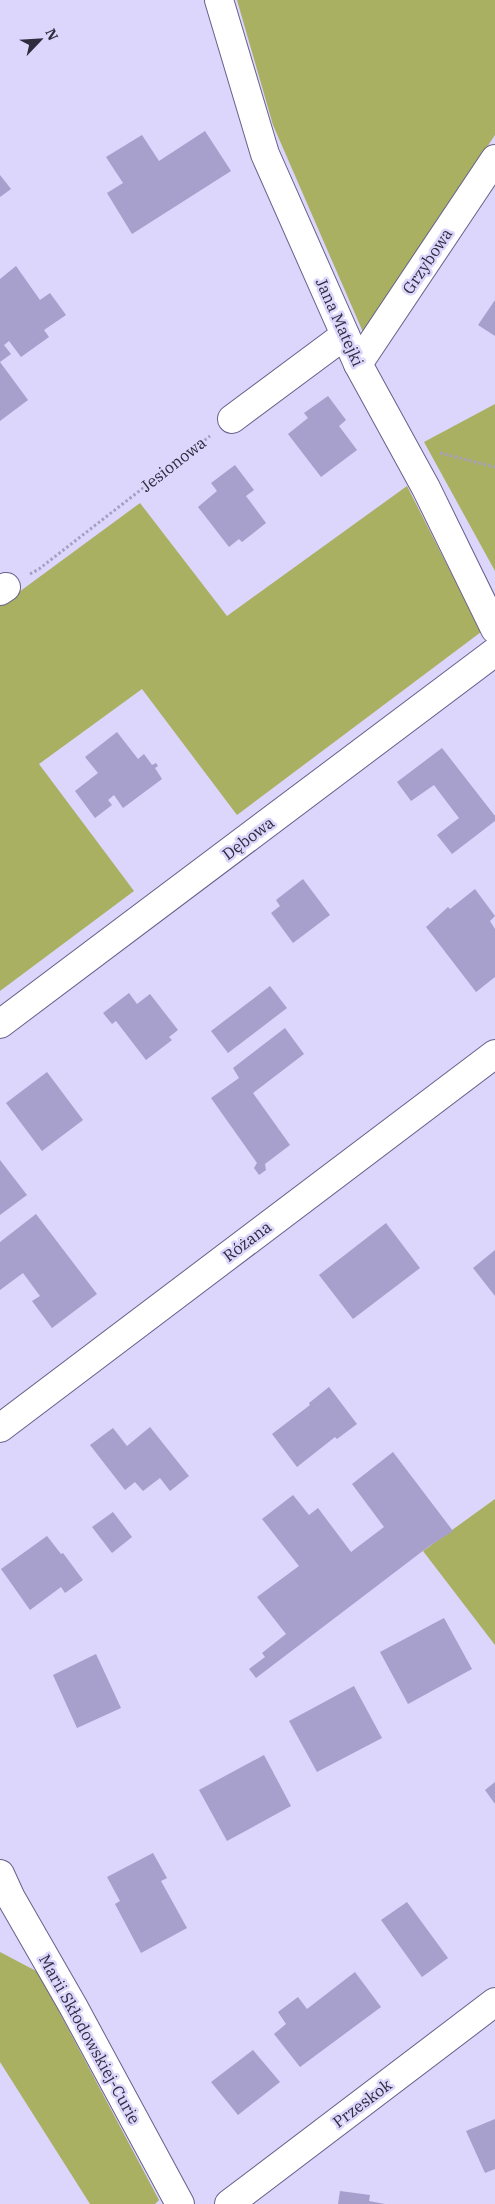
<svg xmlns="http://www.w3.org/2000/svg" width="495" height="2204" viewBox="0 0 495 2204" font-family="'IBM Plex Serif',serif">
  <rect width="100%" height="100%" fill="#dcd5fc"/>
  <!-- green -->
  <g fill="#aab061">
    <polygon points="237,0 495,0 495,135 363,332 273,125"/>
    <polygon points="495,404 495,571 424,442"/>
    <polygon points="407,486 481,632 237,815 142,689 39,764 134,891 0,991 0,606 140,503 227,616"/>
    <polygon points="495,1499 495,1645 423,1551"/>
    <polygon points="0,1952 38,1972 159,2200 155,2204 90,2204 0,2062"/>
  </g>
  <!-- building -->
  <g fill="#a79fcc">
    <polygon points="205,131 231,171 132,234 107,193 123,183 106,157 142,135 159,161"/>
    <polygon points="0,175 11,189 0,197"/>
    <polygon points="16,266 40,300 50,293 66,315 44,330 49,337 21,357 9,341 4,345 11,354 0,362 28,400 0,421 0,279"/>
    <polygon points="495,300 495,336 478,325"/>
    <polygon points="328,396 346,420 339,426 357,450 321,477 288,434 308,418 304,413"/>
    <polygon points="235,465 254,490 246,496 266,523 242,542 239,539 229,547 198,507 217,491 211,483"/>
    <polygon points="117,732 138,759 144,754 152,765 156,763 158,766 155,768 162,779 123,808 114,795 108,800 112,805 95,818 75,791 98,773 85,757"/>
    <polygon points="442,748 495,816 495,821 452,854 437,835 459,818 446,801 434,785 411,801 397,782"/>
    <polygon points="303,879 330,915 293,943 271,913 280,906 276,900"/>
    <polygon points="475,889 495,916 490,921 495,929 495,977 476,992 426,927 448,907 450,909"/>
    <polygon points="270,986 287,1008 228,1053 211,1031"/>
    <polygon points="129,993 137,1004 150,994 178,1030 169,1037 172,1040 146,1060 116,1021 112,1024 103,1013"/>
    <polygon points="285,1028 304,1054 253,1093 290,1145 265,1164 266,1170 259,1175 254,1168 257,1163 211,1098 239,1078 233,1068"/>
    <polygon points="47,1072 83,1120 42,1151 6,1103"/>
    <polygon points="0,1160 27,1195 0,1215"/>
    <polygon points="36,1214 97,1294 52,1328 32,1301 40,1296 23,1273 0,1290 0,1242"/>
    <polygon points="386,1223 420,1268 353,1319 319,1275"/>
    <polygon points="495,1250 495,1296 473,1268"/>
    <polygon points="329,1387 357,1424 337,1439 335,1437 297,1467 272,1434 310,1405 309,1403"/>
    <polygon points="150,1427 189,1476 170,1491 160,1478 143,1491 135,1482 125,1490 90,1445 113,1428 127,1446"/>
    <polygon points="393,1452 453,1531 428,1547 256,1678 249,1669 265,1657 262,1653 286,1634 257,1597 299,1566 262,1519 293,1495 309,1515 318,1508 351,1552 384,1527 352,1484"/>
    <polygon points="113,1512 132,1537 112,1553 92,1527"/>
    <polygon points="47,1536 61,1554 63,1553 83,1580 65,1593 61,1587 30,1610 1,1569"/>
    <polygon points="444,1618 472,1669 408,1704 380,1652"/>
    <polygon points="96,1654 121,1708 77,1728 53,1675"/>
    <polygon points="354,1686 382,1738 317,1772 289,1721"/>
    <polygon points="264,1755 291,1806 227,1841 199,1790"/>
    <polygon points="495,1782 495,1804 485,1790"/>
    <polygon points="153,1853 167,1878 161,1881 187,1928 141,1953 115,1904 120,1901 107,1877"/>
    <polygon points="407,1902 448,1958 422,1977 381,1920"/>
    <polygon points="355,1972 381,2007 300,2067 274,2034 286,2024 278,2012 298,1997 307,2009"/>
    <polygon points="253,2050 280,2082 238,2115 211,2082"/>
    <polygon points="495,2119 495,2169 485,2173 466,2131"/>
    <polygon points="340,2191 370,2195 369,2201 385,2204 338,2204"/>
  </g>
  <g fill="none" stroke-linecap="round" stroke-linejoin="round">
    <!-- minor casing -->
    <g stroke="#686089" stroke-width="30">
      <g id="minor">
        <polyline points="219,0 265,154 358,364 426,488 495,629"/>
        <polyline points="358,364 495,159"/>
        <polyline points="232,419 345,335"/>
        <polyline points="0,591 6,587"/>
        <polyline points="0,1024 495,652"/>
        <polyline points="0,1428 495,1054"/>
        <polyline points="0,1874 11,1898 73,2006 180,2204"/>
        <polyline points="229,2204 495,2002"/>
      </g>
    </g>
    <!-- path -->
    <g stroke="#a59fc0" stroke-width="3" stroke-dasharray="2.5 2.5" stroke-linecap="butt">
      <polyline points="440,453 495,467"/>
      <polyline points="30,574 39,569 210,436"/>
    </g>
    <!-- minor -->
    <use href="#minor" stroke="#fff" stroke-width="28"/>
  </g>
  <g text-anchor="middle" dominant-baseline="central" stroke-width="5" stroke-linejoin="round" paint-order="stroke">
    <!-- street labels -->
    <g font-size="16" fill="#2f2c3e" stroke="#dcd5fc">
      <text transform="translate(427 261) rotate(-56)">Grzybowa</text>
      <text transform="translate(340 322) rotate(66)">Jana Matejki</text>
      <text transform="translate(173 464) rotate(-38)">Jesionowa</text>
      <text transform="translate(248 838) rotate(-37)">Dębowa</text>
      <text transform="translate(247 1241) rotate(-37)">Różana</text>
      <text transform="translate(90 2039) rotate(61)">Marii Skłodowskiej-Curie</text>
      <text transform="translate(362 2103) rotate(-37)">Przeskok</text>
    </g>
  </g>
  <!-- north arrow -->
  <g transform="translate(40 40) rotate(65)" stroke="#dcd5fc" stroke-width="4" paint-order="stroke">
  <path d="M0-4L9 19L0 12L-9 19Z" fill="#2f2c3e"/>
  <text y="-8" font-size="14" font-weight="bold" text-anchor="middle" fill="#2f2c3e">N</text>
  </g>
</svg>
